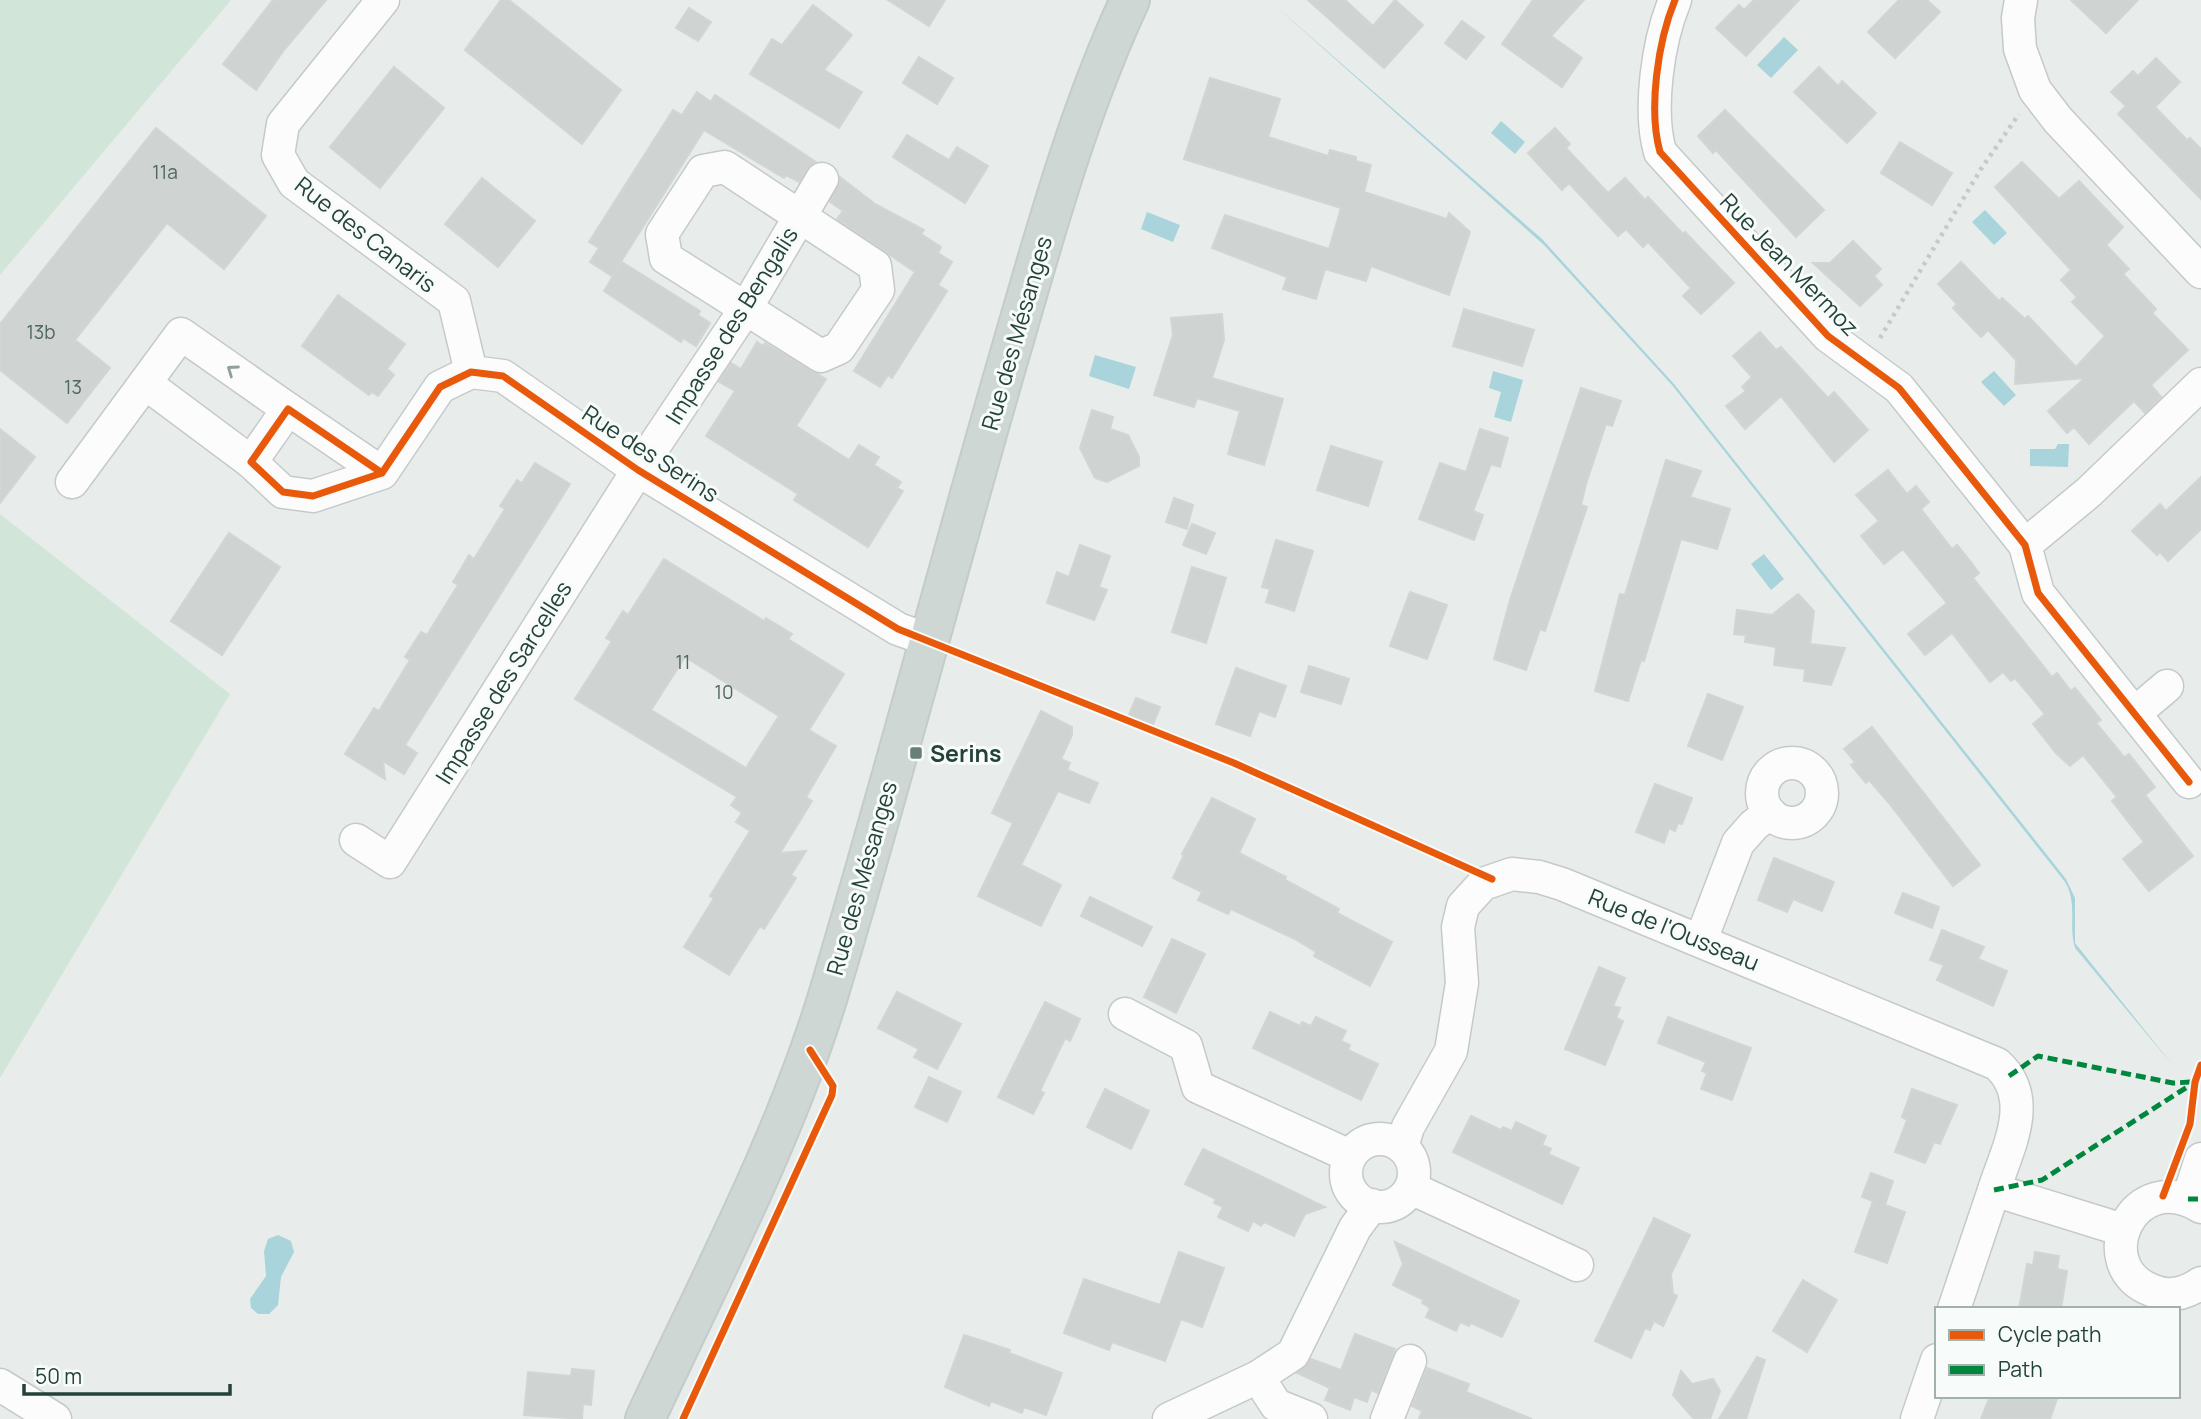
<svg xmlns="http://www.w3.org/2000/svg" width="2201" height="1419" viewBox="0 0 2201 1419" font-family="Manrope,sans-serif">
  <rect width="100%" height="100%" fill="#e8edeb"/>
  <!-- green -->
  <g fill="#d1e6d8">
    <polygon points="0,0 231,0 0,275"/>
    <polygon points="0,514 230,694 0,1078"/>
  </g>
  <!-- water -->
  <g fill="#a9d4db">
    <path d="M1269 0 1542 239 1674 384 2066 879 2075 898V943L2175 1068 2075 948C2068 925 2078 904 2065 882L1672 385 1544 245Z"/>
    <polygon points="1784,37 1798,50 1771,78 1757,65"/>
    <polygon points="1501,121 1525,142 1515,154 1491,133"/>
    <polygon points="1985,210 2007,233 1994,245 1972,222"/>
    <polygon points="1147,212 1180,225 1173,242 1141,229"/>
    <polygon points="1095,355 1136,367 1129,389 1089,376"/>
    <polygon points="1493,371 1523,380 1511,422 1494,417 1501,392 1489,388"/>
    <polygon points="1994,371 2016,395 2004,406 1981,382"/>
    <polygon points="2058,444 2069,444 2068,467 2030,466 2030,449 2055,449"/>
    <polygon points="1764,554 1784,579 1771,590 1751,564"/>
    <polygon points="278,1235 291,1241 294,1252 281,1277 278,1305 269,1314 258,1314 251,1308 250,1299 266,1276 264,1251 268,1239"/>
  </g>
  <!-- building -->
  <g fill="#cfd4d2" stroke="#d1d6d4" stroke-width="2" fill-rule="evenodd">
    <polygon points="273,0 326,0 284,50 256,90 223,64"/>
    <polygon points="501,0 509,0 621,90 582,144 465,50"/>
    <polygon points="888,0 945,0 929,26"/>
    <polygon points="1308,0 1345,0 1373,26 1395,0 1423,25 1384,68"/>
    <polygon points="1533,0 1584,0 1551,36 1582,58 1562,87 1502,44"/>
    <polygon points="1754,0 1799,0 1746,56 1716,28 1739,5 1744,10"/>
    <polygon points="1899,0 1927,0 1940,12 1895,58 1868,32"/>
    <polygon points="2071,0 2138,0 2106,33"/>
    <polygon points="813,5 852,35 824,70 862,92 839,128 750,74 772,39 782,45"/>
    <polygon points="689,8 711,22 698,41 676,28"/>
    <polygon points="1462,21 1484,37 1466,59 1445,43"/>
    <polygon points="919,57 953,78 937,104 903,83"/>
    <polygon points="2156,58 2180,82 2155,107 2187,140 2190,138 2201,149 2201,199 2118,114 2126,106 2111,92 2133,71 2138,76"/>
    <polygon points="394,67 444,108 380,188 330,147"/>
    <polygon points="1819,67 1838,86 1842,81 1876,113 1847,143 1794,92"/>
    <polygon points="1210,78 1280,99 1268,137 1328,156 1330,150 1356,157 1356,161 1371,165 1364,192 1447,219 1449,213 1470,232 1449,295 1371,266 1366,281 1325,269 1316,299 1283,289 1287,277 1212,248 1225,215 1329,249 1341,208 1184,159"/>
    <polygon points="697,92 711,102 715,95 816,162 807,169 799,182 786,175 784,178 704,130 612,276 590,262 599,248 589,242 673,110 682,115"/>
    <polygon points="1725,110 1824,210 1796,237 1716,150 1713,153 1698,136"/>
    <polygon points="156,128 266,216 224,269 167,223 75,340 110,368 67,423 0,370 0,324"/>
    <polygon points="1555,128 1570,144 1566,148 1608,193 1625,178 1645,200 1648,197 1683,234 1685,232 1734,283 1701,314 1683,296 1691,288 1648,242 1643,247 1626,229 1618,236 1569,183 1562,190 1528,153"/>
    <polygon points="907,135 949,160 957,147 988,166 965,203 893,157"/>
    <polygon points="1900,142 1952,173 1932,205 1881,173"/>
    <polygon points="2022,162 2059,199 2079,181 2123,227 2106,245 2129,269 2123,274 2156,309 2152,313 2188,350 2151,385 2161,397 2145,413 2134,401 2089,444 2074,427 2067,433 2048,411 2085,378 2015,384 2016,360 1988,330 1981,337 1953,308 1957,304 1938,284 1961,262 1999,301 2002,298 2025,319 2028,316 2076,367 2105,336 2072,302 2077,297 2061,280 2071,270 1995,187"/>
    <polygon points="840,177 875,204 924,230 921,234 941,247 938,253 952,262 938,285 947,291 892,378 888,375 880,387 854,371 915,272 837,219 843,211 830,202"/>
    <polygon points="482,178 535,221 498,267 445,224"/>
    <polygon points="1853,241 1881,269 1874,276 1882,285 1860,306 1813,263 1830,263"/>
    <polygon points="622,262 700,311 698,315 710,323 696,346 683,338 681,342 604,291"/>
    <polygon points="338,295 405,344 387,369 394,375 378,396 372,392 369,395 302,346"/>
    <polygon points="1464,309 1534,330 1522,366 1453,346"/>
    <polygon points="1222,314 1224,340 1212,378 1283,399 1264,465 1228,454 1240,411 1197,398 1194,407 1154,395 1173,335 1171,318"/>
    <polygon points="1760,332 1776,350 1781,347 1828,398 1834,392 1868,430 1834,462 1781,396 1745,429 1726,406 1746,391 1742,387 1752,377 1733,356"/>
    <polygon points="757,342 763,346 765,343 826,379 796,426 849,460 859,445 879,457 874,465 901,482 897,488 903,491 868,547 794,500 798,494 706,436 735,391 719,382 731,363 741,369"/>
    <polygon points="1581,388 1621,401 1612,426 1606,424 1586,484 1581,505 1587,507 1545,631 1540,629 1526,670 1494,659 1510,600"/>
    <polygon points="1092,410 1113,417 1110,429 1128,435 1139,457 1139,466 1107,482 1095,478 1080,448"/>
    <polygon points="0,429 35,457 0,503"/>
    <polygon points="1480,429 1508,438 1500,467 1491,464 1473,511 1483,515 1474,540 1419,519 1440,463 1466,472"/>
    <polygon points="1331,446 1382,462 1368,506 1317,490"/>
    <polygon points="1666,460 1701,471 1690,497 1730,509 1717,549 1681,539 1644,661 1641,660 1628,701 1595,691 1620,594 1625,595"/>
    <polygon points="535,463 570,484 405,745 417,753 404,774 383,761 385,779 345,754 374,708 379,711 410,660 405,657 421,632 427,635 458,585 453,582 461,569 469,555 474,559 505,509 500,506 517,480 522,483"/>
    <polygon points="1888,470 1907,494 1916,486 1929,502 1921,509 1952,549 1957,545 1971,562 1979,573 1973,578 2052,677 2057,673 2071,691 2075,688 2101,720 2096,723 2124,757 2129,754 2155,787 2145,795 2193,856 2149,891 2123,859 2144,842 2112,801 2117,797 2083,755 2070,766 2056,753 2033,724 2045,714 2015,678 2011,681 2003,672 1990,682 1952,633 1925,655 1908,634 1947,603 1903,549 1884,564 1861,536 1879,521 1856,495"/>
    <polygon points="2201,477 2201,529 2168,561 2160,552 2157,555 2132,531 2160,504 2166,511"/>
    <polygon points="1174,498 1193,505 1187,529 1166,522"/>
    <polygon points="1192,524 1215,533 1206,554 1183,545"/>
    <polygon points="229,533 280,567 222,655 171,621"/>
    <polygon points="1276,540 1313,551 1294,611 1266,602 1270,589 1262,587"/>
    <polygon points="1080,545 1110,556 1099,587 1107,590 1094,620 1047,603 1057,572 1069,577"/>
    <path d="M664 559 764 621 766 618 792 634 788 639 844 674 809 730 836 746 806 797 812 801 780 853 806 851 791 875 796 878 764 929 760 926 729 975 684 947 714 898 710 896 750 831 736 822 742 813 731 805 737 797 575 699 612 641 606 638 623 611 628 615ZM685 657 779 716 746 768 651 710Z"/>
    <polygon points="1192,567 1226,578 1206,643 1172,632"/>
    <polygon points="1410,592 1447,605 1427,659 1390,646"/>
    <polygon points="1798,594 1814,611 1810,644 1845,648 1831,685 1804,681 1805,669 1774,665 1776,647 1745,642 1746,635 1734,634 1737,610 1772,615"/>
    <polygon points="1309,666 1349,679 1341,704 1301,692"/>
    <polygon points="1236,668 1286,686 1275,717 1259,711 1250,736 1216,724"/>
    <polygon points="1708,694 1743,707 1722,760 1688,746"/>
    <polygon points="1136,698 1160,707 1152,727 1128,717"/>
    <polygon points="1041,711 1072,727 1072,735 1061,759 1070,763 1067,770 1098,783 1089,803 1058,791 1021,865 1061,885 1041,926 978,896 1013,823 992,813"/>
    <polygon points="1872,727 1980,865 1953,886 1889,803 1869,780 1866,783 1851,765 1855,762 1844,749"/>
    <polygon points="1655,784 1692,798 1682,824 1678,823 1675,831 1669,828 1664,843 1636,832"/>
    <polygon points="1212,798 1255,819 1239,853 1286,877 1285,880 1339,909 1337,913 1392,942 1370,986 1314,956 1316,952 1295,939 1231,909 1228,914 1198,900 1202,892 1173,878 1184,855 1182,854"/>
    <polygon points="1774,858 1834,882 1822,911 1793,899 1787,912 1758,900"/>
    <polygon points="1903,893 1939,907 1932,928 1895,913"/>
    <polygon points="1090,897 1152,927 1142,946 1081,916"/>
    <polygon points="1942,930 1984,947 1978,959 2007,971 1993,1006 1937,980 1944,965 1930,960"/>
    <polygon points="1172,939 1205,954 1176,1013 1144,997"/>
    <polygon points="1599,967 1625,978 1613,1006 1620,1008 1616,1018 1623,1021 1605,1065 1565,1049"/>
    <polygon points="897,992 961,1024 937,1069 914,1057 919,1049 878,1028"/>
    <polygon points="1045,1002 1080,1019 1070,1041 1065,1038 1040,1091 1044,1093 1033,1114 998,1097"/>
    <polygon points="1270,1012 1300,1026 1302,1022 1311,1026 1316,1017 1346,1031 1341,1041 1350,1045 1348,1050 1378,1064 1361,1100 1253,1048"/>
    <polygon points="1668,1017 1751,1048 1732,1100 1701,1089 1707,1073 1702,1071 1706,1062 1658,1043"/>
    <polygon points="929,1077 961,1092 947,1122 915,1107"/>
    <polygon points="1105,1089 1149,1111 1131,1149 1087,1127"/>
    <polygon points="1912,1089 1957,1105 1940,1144 1934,1142 1925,1163 1895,1152 1907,1120 1902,1117"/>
    <polygon points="1471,1116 1501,1130 1503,1127 1512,1131 1516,1122 1546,1136 1542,1145 1551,1149 1548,1154 1579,1168 1562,1204 1453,1152"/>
    <polygon points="1203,1149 1267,1179 1325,1207 1305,1214 1294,1236 1264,1222 1261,1226 1253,1221 1248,1231 1218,1217 1223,1207 1214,1203 1216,1199 1185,1184"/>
    <polygon points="1871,1173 1893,1181 1885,1205 1905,1212 1887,1263 1855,1252 1873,1201 1862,1197"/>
    <polygon points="1654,1218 1690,1235 1671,1274 1673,1294 1677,1296 1663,1326 1654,1321 1650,1330 1645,1328 1631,1358 1595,1341"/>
    <polygon points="1395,1242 1519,1301 1502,1337 1471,1323 1469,1326 1460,1322 1456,1331 1426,1317 1430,1308 1422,1303 1424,1300 1393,1285 1403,1264"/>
    <polygon points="1179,1252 1224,1268 1202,1327 1181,1319 1165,1361 1112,1342 1109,1350 1064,1333 1084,1279 1160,1305"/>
    <polygon points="2035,1252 2059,1256 2057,1269 2067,1271 2061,1309 2019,1309 2027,1264 2033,1265"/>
    <polygon points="1803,1280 1837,1300 1807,1352 1773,1331"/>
    <polygon points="1355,1334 1395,1349 1378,1393 1371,1390 1367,1402 1354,1397 1350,1410 1325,1400 1330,1388 1297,1373 1311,1359 1341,1370"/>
    <polygon points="964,1335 1010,1350 1009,1353 1062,1373 1046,1415 1024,1407 1022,1413 991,1401 989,1406 945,1387"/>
    <polygon points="1757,1357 1765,1360 1746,1419 1719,1419"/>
    <polygon points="1427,1368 1469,1384 1466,1392 1532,1419 1419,1419 1422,1411 1412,1406"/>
    <polygon points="572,1369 594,1371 591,1405 583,1404 582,1419 524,1415 528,1372 571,1376"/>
    <polygon points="1681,1371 1692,1384 1713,1379 1720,1391 1710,1419 1694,1419 1673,1395"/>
    <polygon points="1990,1396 2058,1396 2050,1419 1981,1419"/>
  </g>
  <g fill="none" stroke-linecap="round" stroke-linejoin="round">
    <!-- minor casing -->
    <g stroke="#c5cac8" stroke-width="35">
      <g id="minor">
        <polyline points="383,0 283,124 278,155 294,183 454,301 471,372"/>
        <path d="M1675 0C1658 41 1648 109 1660 152L1828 336 1899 388 2025 545 2038 593 2189 782"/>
        <polyline points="2021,0 2018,18 2020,49 2035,90 2058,120 2201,272"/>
        <polygon points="725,167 875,266 878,290 839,348 821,356 666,258 662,234 703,171"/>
        <polyline points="145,383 251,462"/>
        <polyline points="382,473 313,496 283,492 251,462 288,409 382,473 440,387 471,372 503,376 638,470 898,629 929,640"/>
        <polyline points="72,482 181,334 288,409"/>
        <polyline points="2025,545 2089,492 2201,384"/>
        <polyline points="2135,713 2167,686"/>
        <circle cx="1792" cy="793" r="30"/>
        <polyline points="356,840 390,862 638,470 746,308 822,179"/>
        <polyline points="1701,940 1738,843 1754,825 1770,813"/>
        <polyline points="1125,1014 1186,1046 1198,1087 1350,1156"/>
        <circle cx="1380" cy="1173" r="34"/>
        <path d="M1402 1147 1408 1127 1451 1051 1462 983 1458 927 1463 906 1483 884 1512 874 1539 877 1562 884 1997 1064C2036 1099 2007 1149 1994 1190"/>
        <polyline points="1411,1188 1577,1265"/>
        <polyline points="2188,1199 2201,1159"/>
        <path d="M2201 1207C2133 1165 2088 1265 2151 1290 2169 1298 2185 1294 2201 1283"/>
        <polyline points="1954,1309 1994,1190 2123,1230"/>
        <polyline points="1258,1377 1276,1405 1311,1419"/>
        <polyline points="0,1385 55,1419"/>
        <polyline points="1169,1419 1258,1377 1293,1354 1355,1228 1372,1205"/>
        <polyline points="1387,1419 1410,1361"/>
        <polyline points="1917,1419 1937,1360"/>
      </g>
    </g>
    <!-- major casing -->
    <g stroke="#c3ccc9" stroke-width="42">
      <path id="major" d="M645 1419C709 1281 783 1143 828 996 892 784 947 570 1009 357 1044 237 1077 114 1130 0"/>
    </g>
    <!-- path -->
    <polyline stroke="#c3ccca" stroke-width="4.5" stroke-dasharray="3.5 5" stroke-linecap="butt" points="1880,338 1981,169 2019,114"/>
    <!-- minor -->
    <use href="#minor" stroke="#fcfcfc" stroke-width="32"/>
    <!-- major -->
    <use href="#major" stroke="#cfd7d5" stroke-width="38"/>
    <!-- quiet -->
    <g stroke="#00873e" stroke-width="5" stroke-dasharray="10 5" stroke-linecap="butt">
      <polyline points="2009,1076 2038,1056 2173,1083 2192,1082"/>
      <polyline points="1994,1190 2042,1180 2195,1082"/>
      <polyline points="2188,1199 2201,1199"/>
    </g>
    <!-- cycleway casing -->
    <g stroke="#f7fbf9" stroke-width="11">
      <g id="cycleway">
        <path d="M1675 0C1658 41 1648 109 1660 152L1828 336 1899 388 2025 545 2038 593 2189 782"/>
        <polyline points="382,473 313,496 283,492 251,462 288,409 382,473 440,387 471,372 503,376 638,470 898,629 1234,763 1492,879"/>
        <polyline points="2163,1196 2190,1124 2195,1082 2201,1065"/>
        <polyline points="683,1419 832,1095 833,1086 810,1050"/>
      </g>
    </g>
    <!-- cycleway -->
    <use href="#cycleway" stroke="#e8590c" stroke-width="7"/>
  </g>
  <!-- one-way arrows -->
  <defs><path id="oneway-chevron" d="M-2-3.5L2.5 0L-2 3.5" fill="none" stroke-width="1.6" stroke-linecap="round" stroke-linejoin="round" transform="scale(1.75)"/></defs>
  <use stroke="#909f9b" href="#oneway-chevron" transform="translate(232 370) rotate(-145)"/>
  <!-- markers -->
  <rect fill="#697e78" stroke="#f7fbf9" stroke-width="2.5" x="909" y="746" width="14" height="14" rx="3.5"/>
  <g text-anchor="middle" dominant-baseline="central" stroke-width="6" stroke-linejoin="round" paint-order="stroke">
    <!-- number labels -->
    <g font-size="19" fill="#506761">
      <text x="165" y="172">11a</text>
      <text x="41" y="332">13b</text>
      <text x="73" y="387">13</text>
      <text x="683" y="662">11</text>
      <text x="724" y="692">10</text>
    </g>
    <!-- street labels -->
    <g font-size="23" fill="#24423a" stroke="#f7fbf9">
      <text transform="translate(366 234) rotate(38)">Rue des Canaris</text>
      <text transform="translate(1790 264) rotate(46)">Rue Jean Mermoz</text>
      <text transform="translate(731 325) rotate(-58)">Impasse des Bengalis</text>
      <text transform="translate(1016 333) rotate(-74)">Rue des Mésanges</text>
      <text transform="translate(651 453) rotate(33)">Rue des Serins</text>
      <text transform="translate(503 682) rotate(-58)">Impasse des Sarcelles</text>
      <text transform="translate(861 878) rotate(-74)">Rue des Mésanges</text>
      <text transform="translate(1674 929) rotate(22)">Rue de l'Ousseau</text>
    </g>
    <!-- poi labels -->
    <g font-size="23" font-weight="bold" fill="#24423a" stroke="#f7fbf9" text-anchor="start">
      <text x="930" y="753">Serins</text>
    </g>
  </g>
  <!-- legend -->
  <rect x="1935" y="1307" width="245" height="91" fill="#f7fbf9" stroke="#a3b1ad" stroke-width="2"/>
  <rect x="1949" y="1330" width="35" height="10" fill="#e8590c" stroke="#a3b1ad" stroke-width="2"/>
  <text x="1998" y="1342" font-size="21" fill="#24423a">Cycle path</text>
  <rect x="1949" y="1365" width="35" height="10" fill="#00873e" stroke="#a3b1ad" stroke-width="2"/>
  <text x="1998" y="1377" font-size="21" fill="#24423a">Path</text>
  <!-- scale -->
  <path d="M24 1384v10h206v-10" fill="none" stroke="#24423a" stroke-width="3.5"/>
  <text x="35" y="1384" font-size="21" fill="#24423a" stroke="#f7fbf9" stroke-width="5" paint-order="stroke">50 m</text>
</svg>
